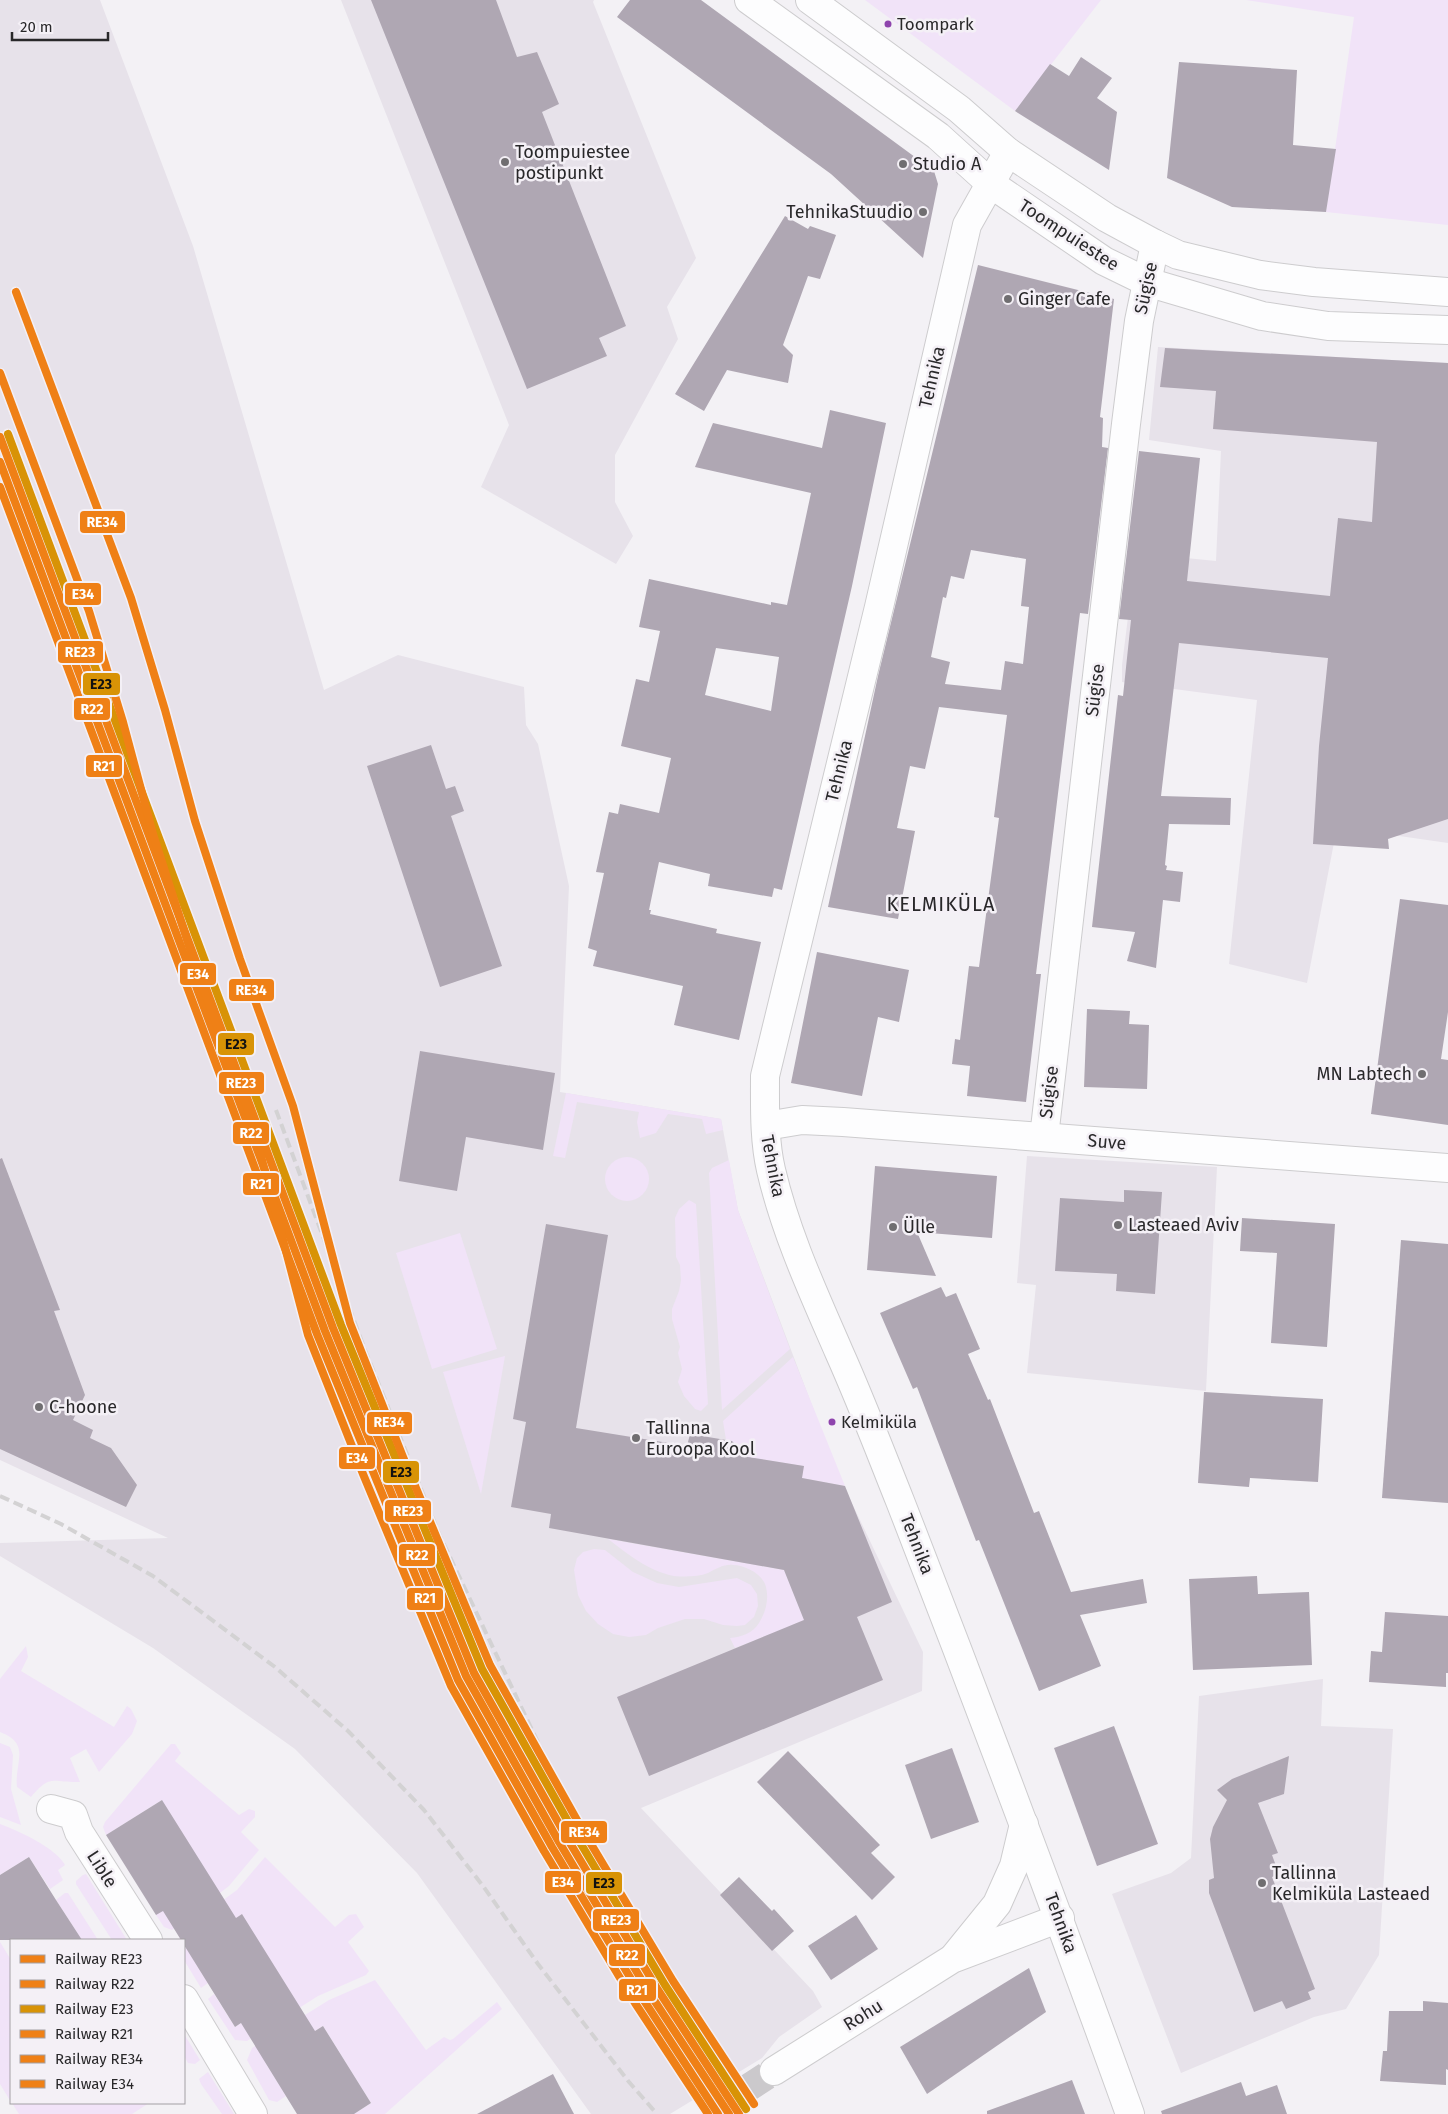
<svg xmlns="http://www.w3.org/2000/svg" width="1448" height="2114" viewBox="0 0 1448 2114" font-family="'Fira Sans',sans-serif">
  <rect width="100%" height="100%" fill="#f3f1f5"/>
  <!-- built -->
  <g fill="#e7e2ea">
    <polygon points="0,0 100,0 193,246 324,690 398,655 524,687 526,725 538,744 569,886 560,1092 721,1119 738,1210 838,1474 923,1652 922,1691 641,1808 813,1991 822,2007 779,2037 762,2058 670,2114 591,2114 417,1873 295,1749 153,1648 0,1556 0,1543 168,1538 0,1460"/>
    <polygon points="341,0 594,0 593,2 696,258 667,307 678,339 615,455 615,502 633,536 616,564 481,487 509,425"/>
    <polygon points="1158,347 1448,363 1448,843 1337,827 1307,983 1229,964 1257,700 1122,682 1122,665 1136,553 1216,561 1221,451 1149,440"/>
    <polygon points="1027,1156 1217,1167 1206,1391 1027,1373 1036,1285 1017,1283"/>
    <polygon points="1323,1679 1321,1726 1393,1729 1379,1955 1346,2009 1314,2017 1181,2073 1112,1894 1171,1873 1191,1858 1199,1696"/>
  </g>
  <!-- green -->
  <g fill="#f1e3f8">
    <polygon points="865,0 1101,0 1015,111"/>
    <polygon points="1246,0 1448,0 1448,225 1326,212 1354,17"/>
    <polygon points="566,1093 721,1119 723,1130 706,1134 702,1119 668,1114 656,1133 640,1138 637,1122 639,1112 577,1102 565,1158 553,1156"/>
    <circle cx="627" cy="1179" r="22"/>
    <polygon points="729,1160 738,1210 790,1349 722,1410 709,1173 712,1168"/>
    <polygon points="689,1200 696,1204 708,1404 701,1411 695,1409 684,1396 678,1382 682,1369 678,1353 680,1347 672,1319 672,1309 679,1291 681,1280 680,1265 676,1257 675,1218 679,1209"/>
    <polygon points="460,1233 497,1349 432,1369 396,1253"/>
    <polygon points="505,1356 481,1494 443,1372"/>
    <polygon points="793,1357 845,1486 802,1478 803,1466 735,1455 726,1440 723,1421"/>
    <path d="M608 1539 784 1570 804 1620 792 1625 799 1640 770 1634 735 1648 730 1638C741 1637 753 1633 759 1623 766 1612 769 1599 766 1587 763 1574 745 1565 733 1565 724 1564 716 1569 708 1573 698 1577 684 1577 674 1576 648 1571 628 1554 608 1539Z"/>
    <polygon points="594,1549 605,1550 633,1572 657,1583 679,1587 737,1578 751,1585 757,1594 758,1606 754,1617 745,1625 737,1626 723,1625 704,1619 685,1619 658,1628 646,1635 629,1637 613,1634 598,1624 586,1611 578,1595 574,1570 577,1558 583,1552"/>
    <path d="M26 1646 28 1657 21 1671 114 1727 127 1706 131 1709 137 1721 132 1734 99 1772 86 1749 70 1758 80 1782C53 1783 51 1773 31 1797L17 1787C14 1763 32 1744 0 1732V1679Z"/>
    <polygon points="0,1743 10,1747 13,1755 11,1789 21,1825 0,1817"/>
    <polygon points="171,1744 175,1744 181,1753 175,1761 239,1815 249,1809 255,1811 255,1817 241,1832 259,1850 229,1886 172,1930 164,1927 156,1915 162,1800 106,1835 103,1827 105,1822"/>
    <path d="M0 1824C19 1831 56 1848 65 1865L58 1870 63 1880 50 1889 29 1857 0 1875Z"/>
    <polygon points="265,1857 335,1927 349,1915 356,1914 364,1927 348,1942 369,1971 366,1975 318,1996 247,2041 235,2040 208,1999 214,1994 235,2027 290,1992 242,1915 187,1949 208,1983 201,1988 184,1960 184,1940 178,1940 197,1919 237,1890"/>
    <polygon points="86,1874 127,1940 112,1940 76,1884 76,1881 83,1875"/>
    <polygon points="65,1893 68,1893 98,1940 69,1940 78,1934 56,1900"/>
    <polygon points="0,1942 11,1960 11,2102 0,2084"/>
    <polygon points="375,1980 426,2050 444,2037 450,2040 453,2039 497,2002 502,2009 385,2114 354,2114 371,2103 323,2026 265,2062 286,2096 277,2102 269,2100 247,2060 252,2048 329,2000"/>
    <polygon points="184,2034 200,2060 195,2064 188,2063 184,2056"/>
    <polygon points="208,2072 234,2114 222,2114 201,2084 199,2079"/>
    <polygon points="12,2103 149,2103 132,2114 19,2114"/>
  </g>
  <!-- building -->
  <g fill="#afa7b3" fill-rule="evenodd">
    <polygon points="371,0 496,0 517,57 537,52 559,104 542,112 626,326 599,338 607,356 527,389"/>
    <polygon points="630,0 701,0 934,171 938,184 923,258 831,174 617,17"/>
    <polygon points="1081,57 1112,78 1097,98 1117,112 1109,170 1015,111 1050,64 1069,76"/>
    <polygon points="1179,62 1297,70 1293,145 1336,149 1326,212 1232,207 1167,178"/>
    <polygon points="785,216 808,229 810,226 836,235 820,279 808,276 783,345 793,355 788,383 727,370 704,411 675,394"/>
    <path d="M978 265 1114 299 1100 417 1103 418 1102 447 1108 448 1088 614 1080 613 1036 974H1041L1026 1102 967 1096 970 1066 952 1064 955 1039 960 1040 969 966 979 967 999 818 994 817 1007 715 939 707 925 769 910 766 897 828 915 831 898 919 828 907 878 676ZM971 550 1026 559 1021 606 1029 607 1023 664 1005 661 1001 690 945 684 950 662 931 657 943 597 946 598 951 576 964 579Z"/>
    <polygon points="1165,348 1448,363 1448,819 1388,839 1389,849 1313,844 1319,746 1328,658 1179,643 1161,796 1231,798 1230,825 1169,824 1165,865 1167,866 1166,870 1183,872 1180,902 1163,900 1156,968 1127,961 1135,932 1092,927 1118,695 1123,696 1131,620 1119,619 1139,451 1200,458 1187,581 1330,596 1338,518 1372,522 1377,442 1213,429 1216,391 1160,387"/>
    <path d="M830 410 886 423 852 586 782 890 774 888 772 897 708 886 710 874 659 862 649 910H651L650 914 717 929 716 933 761 942 739 1040 674 1025 683 986 593 966 597 951 588 948 604 873 596 872 609 812 618 814 620 804 659 813 671 758 621 746 636 679 649 682 660 631 639 627 649 579 771 605V602L787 605 811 493 695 467 713 423 822 448ZM716 648 779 657 771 711 705 695Z"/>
    <polygon points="431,745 446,789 455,786 464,811 451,816 502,966 440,987 367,766"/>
    <polygon points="1400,899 1448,905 1448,1012 1441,1059 1448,1060 1448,1125 1371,1114"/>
    <polygon points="817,952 909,970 899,1022 878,1017 862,1096 791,1083"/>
    <polygon points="1087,1009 1130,1011 1129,1024 1149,1025 1147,1089 1084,1087"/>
    <polygon points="420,1051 555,1073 543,1150 466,1137 457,1191 399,1181"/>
    <polygon points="2,1158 60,1310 54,1311 85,1395 73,1420 93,1430 90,1438 111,1448 137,1485 126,1507 0,1449 0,1159"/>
    <polygon points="875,1166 997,1176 992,1238 917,1232 936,1276 867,1270"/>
    <polygon points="1124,1190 1162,1192 1155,1294 1116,1291 1117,1274 1055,1271 1060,1198 1124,1202"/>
    <polygon points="1242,1218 1335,1224 1327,1347 1271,1343 1277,1253 1240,1251"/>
    <polygon points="546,1224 608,1235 576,1428 687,1446 690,1434 732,1441 748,1457 804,1466 802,1478 845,1486 892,1602 857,1617 883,1680 649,1776 617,1697 804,1620 784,1570 549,1528 551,1514 511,1507 526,1422 513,1419"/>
    <polygon points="1401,1240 1448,1244 1448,1503 1382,1498"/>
    <polygon points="941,1287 946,1297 956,1293 980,1349 968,1354 988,1400 990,1399 1034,1513 1039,1511 1071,1592 1143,1579 1147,1603 1080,1615 1101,1666 1039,1691 979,1540 976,1541 917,1387 913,1389 880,1313"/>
    <polygon points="1204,1392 1323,1399 1318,1482 1250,1478 1249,1487 1198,1483"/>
    <polygon points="1257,1576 1258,1594 1309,1592 1312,1665 1193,1670 1189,1579"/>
    <polygon points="1385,1612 1448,1616 1448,1673 1446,1673 1446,1687 1369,1682 1371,1651 1382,1652"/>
    <polygon points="1114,1726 1158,1844 1097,1866 1054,1748"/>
    <polygon points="952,1748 979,1822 931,1839 905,1765"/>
    <polygon points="788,1751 880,1845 871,1853 895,1877 872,1900 757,1782"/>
    <polygon points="1289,1756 1284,1794 1258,1803 1278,1853 1272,1855 1279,1874 1272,1877 1315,1989 1308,1992 1311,1999 1286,2009 1282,2001 1254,2012 1209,1893 1209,1880 1214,1878 1210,1839 1213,1827 1227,1800 1217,1790 1232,1779"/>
    <polygon points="162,1800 236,1918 242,1914 315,2031 323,2026 371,2103 354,2114 297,2114 241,2023 235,2027 184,1945 184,1940 181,1940 163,1911 156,1915 106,1835"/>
    <polygon points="29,1857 56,1900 82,1940 0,1940 0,1875"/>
    <polygon points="739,1877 772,1911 774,1909 794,1931 772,1951 720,1895"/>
    <polygon points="856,1915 878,1949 831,1980 808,1946"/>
    <polygon points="1029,1968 1046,2012 927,2094 900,2047"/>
    <polygon points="1423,2001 1448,2003 1448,2070 1446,2069 1446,2085 1380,2081 1383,2051 1387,2051 1389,2011 1423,2011"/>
    <polygon points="553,2074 574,2114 477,2114"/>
    <polygon points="1072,2080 1085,2114 987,2114 987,2111"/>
    <polygon points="1241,2082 1246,2096 1277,2085 1287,2114 1162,2114 1161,2111"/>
  </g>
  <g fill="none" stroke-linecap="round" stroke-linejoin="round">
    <!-- secondary-tunnel -->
    <polyline stroke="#cbc9cc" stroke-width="28" stroke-dasharray="28 14" stroke-linecap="butt" points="708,2114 774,2071"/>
    <!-- street casing -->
    <g stroke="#cdccce" stroke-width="30">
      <g id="street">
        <polyline points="766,1126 802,1120 843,1122 1448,1168"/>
        <polyline points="1044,1137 1126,424 1139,321 1155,244"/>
        <polyline points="51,1809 73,1815 79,1832 148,1940"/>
        <polyline points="184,1999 253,2114"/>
      </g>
    </g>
    <!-- secondary casing -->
    <g stroke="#cdccce" stroke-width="30">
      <g id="secondary">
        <polyline points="749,0 938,136 991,184 1104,261 1147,282 1262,316 1328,326 1448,330"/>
        <polyline points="810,0 959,109 1008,152 1107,218 1155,244 1178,255 1260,275 1314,282 1448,292"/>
        <path d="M1008 152 967 225 879 607 765 1076C765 1107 764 1140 771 1170 786 1234 813 1292 839 1352 861 1401 880 1451 900 1501 979 1704 1056 1909 1130 2114"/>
        <polyline points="954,1957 997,1904 1014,1866 1024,1824"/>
        <polyline points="774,2071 952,1959 1060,1918"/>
      </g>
    </g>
    <!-- street -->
    <use href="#street" stroke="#fdfdfe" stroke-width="28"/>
    <!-- secondary -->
    <use href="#secondary" stroke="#fdfdfe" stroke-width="28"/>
    <!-- rail -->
    <g stroke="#d3d2d3" stroke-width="4" stroke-dasharray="10 5" stroke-linecap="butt">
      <polyline points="276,1110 365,1350 440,1536 544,1755"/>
      <polyline points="0,1496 61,1524 153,1576 275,1667 348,1731 424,1810 483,1886 538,1964 629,2082 657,2114"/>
    </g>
    <!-- rail-1 casing -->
    <g stroke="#f4f0f6" stroke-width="11">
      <polyline id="rail-1" points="0,437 333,1328 474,1673 567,1838 658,1990 739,2114"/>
    </g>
    <!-- rail-2 casing -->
    <g stroke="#f4f0f6" stroke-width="11">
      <polyline id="rail-2" points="0,462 325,1331 466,1676 559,1842 650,1994 729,2114"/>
    </g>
    <!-- rail-3 casing -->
    <g stroke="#f4f0f6" stroke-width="11">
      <polyline id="rail-3" points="8,434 341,1325 482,1669 575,1834 665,1985 746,2109"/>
    </g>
    <!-- rail-4 casing -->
    <g stroke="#f4f0f6" stroke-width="11">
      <polyline id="rail-4" points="0,487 317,1334 458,1680 552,1847 643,1999 718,2114"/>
    </g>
    <!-- rail-5 casing -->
    <g stroke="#f4f0f6" stroke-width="11">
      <polyline id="rail-5" points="16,292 131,598 165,710 195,821 240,959 293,1106 350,1323 403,1457 490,1665 582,1829 673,1981 754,2104"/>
    </g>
    <!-- rail-6 casing -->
    <g stroke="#f4f0f6" stroke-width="11">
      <polyline id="rail-6" points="0,373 89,611 123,722 153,834 198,974 251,1118 308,1335 363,1474 451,1686 544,1851 635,2003 708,2114"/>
    </g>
    <!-- rail-1 -->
    <use href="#rail-1" stroke="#ef8016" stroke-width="8"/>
    <!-- rail-2 -->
    <use href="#rail-2" stroke="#ef8016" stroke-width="8"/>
    <!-- rail-3 -->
    <use href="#rail-3" stroke="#d89306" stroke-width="8"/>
    <!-- rail-4 -->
    <use href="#rail-4" stroke="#ef8016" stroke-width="8"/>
    <!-- rail-5 -->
    <use href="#rail-5" stroke="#ef8016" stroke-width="8"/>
    <!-- rail-6 -->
    <use href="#rail-6" stroke="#ef8016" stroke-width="8"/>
  </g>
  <!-- markers -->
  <g fill="#8e44ad" stroke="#f4f0f6" stroke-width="2">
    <circle cx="888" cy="24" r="4.5"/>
    <circle cx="832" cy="1422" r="4.5"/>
  </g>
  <g fill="#706e71" stroke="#f4f0f6" stroke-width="2">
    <circle cx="505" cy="162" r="5"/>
    <circle cx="903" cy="164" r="5"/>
    <circle cx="923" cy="212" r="5"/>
    <circle cx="1008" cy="299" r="5"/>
    <circle cx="1422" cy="1074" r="5"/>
    <circle cx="1118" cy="1225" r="5"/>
    <circle cx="893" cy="1227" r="5"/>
    <circle cx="39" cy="1407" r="5"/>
    <circle cx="636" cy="1438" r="5"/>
    <circle cx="1262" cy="1883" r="5"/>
  </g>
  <g text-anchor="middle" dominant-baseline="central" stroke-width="5" stroke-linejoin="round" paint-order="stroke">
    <!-- bus labels -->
    <g font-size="17" fill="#29282a" stroke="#f4f0f6" text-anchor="start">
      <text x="897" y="24">Toompark</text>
      <text x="841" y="1422">Kelmiküla</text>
    </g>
    <!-- poi labels -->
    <g font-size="18" fill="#29282a" stroke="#f4f0f6" text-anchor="start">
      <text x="515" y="152">Toompuiestee<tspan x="515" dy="21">postipunkt</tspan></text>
      <text x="913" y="164">Studio A</text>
      <text x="913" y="212" text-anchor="end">TehnikaStuudio</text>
      <text x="1018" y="299">Ginger Cafe</text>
      <text x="1412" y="1074" text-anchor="end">MN Labtech</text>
      <text x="1128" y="1225">Lasteaed Aviv</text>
      <text x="903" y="1227">Ülle</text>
      <text x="49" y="1407">C-hoone</text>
      <text x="646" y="1428">Tallinna<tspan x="646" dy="21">Euroopa Kool</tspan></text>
      <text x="1272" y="1873">Tallinna<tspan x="1272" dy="21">Kelmiküla Lasteaed</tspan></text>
    </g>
    <!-- street labels -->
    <g font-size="18" fill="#29282a" stroke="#f4f0f6">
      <text transform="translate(1069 235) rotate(33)">Toompuiestee</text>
      <text transform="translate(1146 288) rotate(-78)">Sügise</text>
      <text transform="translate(932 377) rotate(-77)">Tehnika</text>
      <text transform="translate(1095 690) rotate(-83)">Sügise</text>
      <text transform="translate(839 771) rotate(-76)">Tehnika</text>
      <text transform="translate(1049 1092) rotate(-83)">Sügise</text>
      <text transform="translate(1107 1142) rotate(5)">Suve</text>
      <text transform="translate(773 1166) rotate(79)">Tehnika</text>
      <text transform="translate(917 1544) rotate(69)">Tehnika</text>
      <text transform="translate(102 1869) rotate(57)">Lible</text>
      <text transform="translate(1061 1923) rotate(70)">Tehnika</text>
      <text transform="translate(863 2015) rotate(-32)">Rohu</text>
    </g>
    <!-- quarter labels -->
    <g font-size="20" letter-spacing="1" fill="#29282a" stroke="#f4f0f6">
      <text x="941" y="904">KELMIKÜLA</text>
    </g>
  </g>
  <g stroke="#f4f0f6" stroke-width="2">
    <rect x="79" y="510" width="47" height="24" rx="5" fill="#ef8016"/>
    <rect x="64" y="582" width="38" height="24" rx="5" fill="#ef8016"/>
    <rect x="57" y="640" width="47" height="24" rx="5" fill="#ef8016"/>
    <rect x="82" y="672" width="39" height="24" rx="5" fill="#d89306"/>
    <rect x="73" y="697" width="38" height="24" rx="5" fill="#ef8016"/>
    <rect x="85" y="754" width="38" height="24" rx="5" fill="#ef8016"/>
    <rect x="179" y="962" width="38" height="24" rx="5" fill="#ef8016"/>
    <rect x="228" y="978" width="47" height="24" rx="5" fill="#ef8016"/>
    <rect x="217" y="1032" width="38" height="24" rx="5" fill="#d89306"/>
    <rect x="218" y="1071" width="47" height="24" rx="5" fill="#ef8016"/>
    <rect x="232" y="1121" width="38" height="24" rx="5" fill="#ef8016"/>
    <rect x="242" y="1172" width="38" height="24" rx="5" fill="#ef8016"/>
    <rect x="366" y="1411" width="47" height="24" rx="5" fill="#ef8016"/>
    <rect x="338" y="1446" width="38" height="24" rx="5" fill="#ef8016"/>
    <rect x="382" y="1460" width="38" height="24" rx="5" fill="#d89306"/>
    <rect x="384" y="1499" width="48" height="24" rx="5" fill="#ef8016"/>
    <rect x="398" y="1543" width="38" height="24" rx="5" fill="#ef8016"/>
    <rect x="406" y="1587" width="38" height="24" rx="5" fill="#ef8016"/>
    <rect x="560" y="1820" width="48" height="24" rx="5" fill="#ef8016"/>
    <rect x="544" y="1870" width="38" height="24" rx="5" fill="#ef8016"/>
    <rect x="585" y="1871" width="38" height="24" rx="5" fill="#d89306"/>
    <rect x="592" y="1908" width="48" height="24" rx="5" fill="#ef8016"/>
    <rect x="608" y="1943" width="38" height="24" rx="5" fill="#ef8016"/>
    <rect x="618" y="1978" width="39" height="24" rx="5" fill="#ef8016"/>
  </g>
  <g font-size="14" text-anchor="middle" font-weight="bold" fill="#fff">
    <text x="102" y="527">RE34</text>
    <text x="83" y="599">E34</text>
    <text x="80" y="657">RE23</text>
    <text x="92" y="714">R22</text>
    <text x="104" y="771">R21</text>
    <text x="198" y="979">E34</text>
    <text x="251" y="995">RE34</text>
    <text x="241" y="1088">RE23</text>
    <text x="251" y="1138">R22</text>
    <text x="261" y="1189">R21</text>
    <text x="389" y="1427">RE34</text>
    <text x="357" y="1463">E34</text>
    <text x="408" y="1516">RE23</text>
    <text x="417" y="1560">R22</text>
    <text x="425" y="1603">R21</text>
    <text x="584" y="1837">RE34</text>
    <text x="563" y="1887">E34</text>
    <text x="616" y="1925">RE23</text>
    <text x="627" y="1960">R22</text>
    <text x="637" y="1995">R21</text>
  </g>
  <g font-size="14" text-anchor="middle" font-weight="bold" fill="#111">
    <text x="101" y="689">E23</text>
    <text x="236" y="1049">E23</text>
    <text x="401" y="1477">E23</text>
    <text x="604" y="1888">E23</text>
  </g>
  <!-- legend -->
  <rect x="10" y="1939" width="175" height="165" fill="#f4f0f6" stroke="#a3a0a4"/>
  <rect x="20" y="1955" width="25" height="8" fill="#ef8016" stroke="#a3a0a4"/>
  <text x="55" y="1964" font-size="15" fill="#29282a">Railway RE23</text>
  <rect x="20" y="1980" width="25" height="8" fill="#ef8016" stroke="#a3a0a4"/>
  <text x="55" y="1989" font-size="15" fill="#29282a">Railway R22</text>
  <rect x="20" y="2005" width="25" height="8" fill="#d89306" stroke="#a3a0a4"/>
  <text x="55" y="2014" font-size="15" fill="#29282a">Railway E23</text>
  <rect x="20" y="2030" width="25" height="8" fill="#ef8016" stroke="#a3a0a4"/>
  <text x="55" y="2039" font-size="15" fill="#29282a">Railway R21</text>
  <rect x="20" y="2055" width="25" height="8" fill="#ef8016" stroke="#a3a0a4"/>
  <text x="55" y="2064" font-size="15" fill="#29282a">Railway RE34</text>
  <rect x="20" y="2080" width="25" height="8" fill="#ef8016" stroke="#a3a0a4"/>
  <text x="55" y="2089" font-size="15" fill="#29282a">Railway E34</text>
  <!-- scale -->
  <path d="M12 32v8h96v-8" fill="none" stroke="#29282a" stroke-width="2.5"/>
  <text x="20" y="32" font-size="15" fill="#29282a" stroke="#f4f0f6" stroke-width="4" paint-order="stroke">20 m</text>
</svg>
